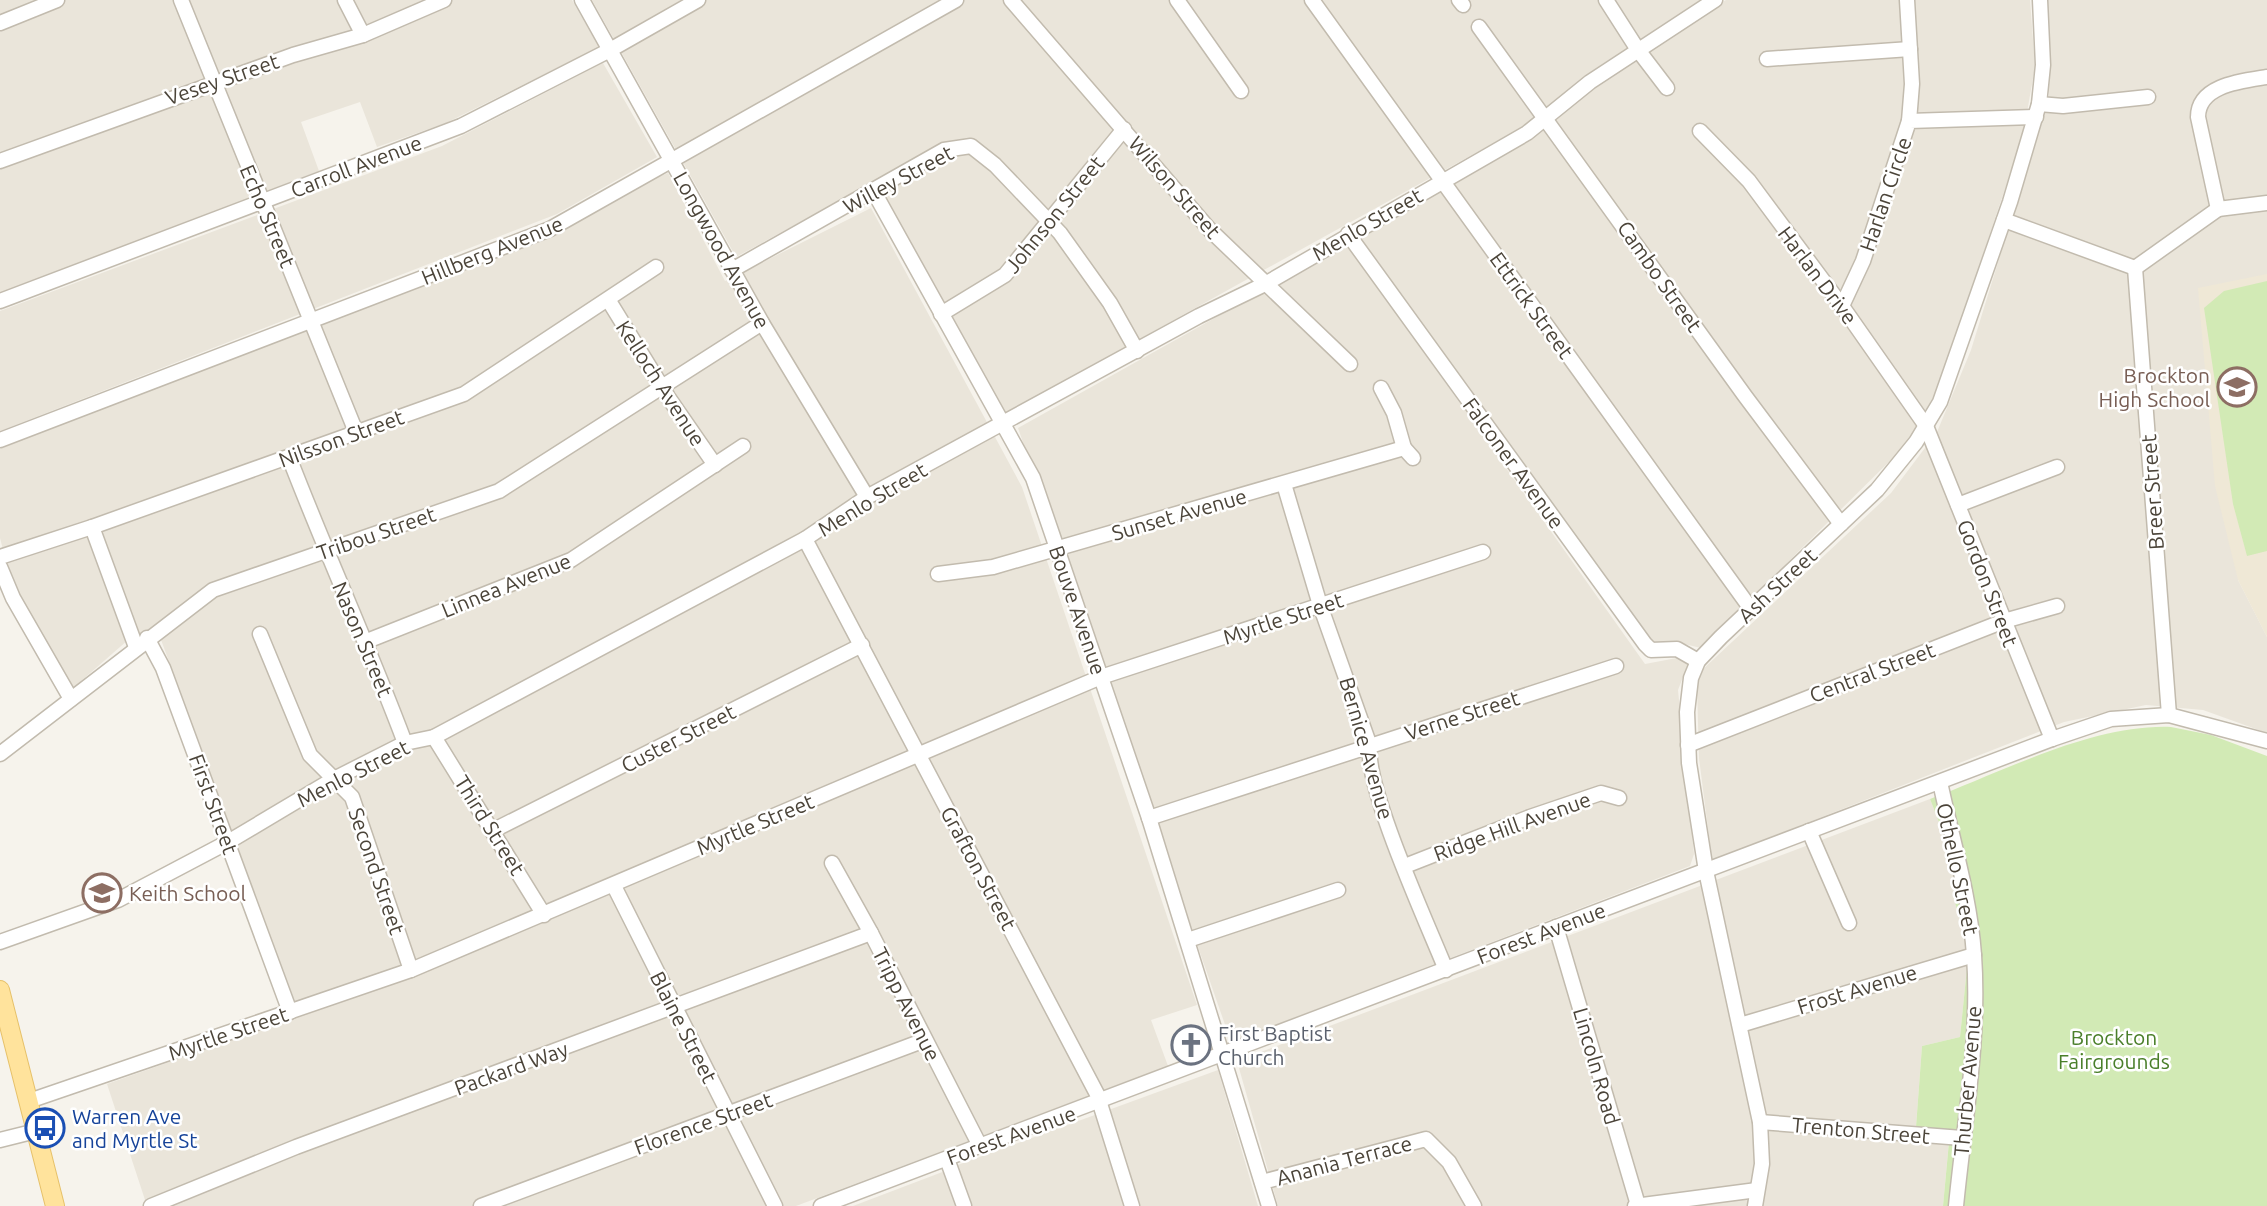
<svg xmlns="http://www.w3.org/2000/svg" width="2267" height="1206" viewBox="0 0 2267 1206" font-family="Ubuntu,sans-serif">
  <rect width="100%" height="100%" fill="#f6f3ec"/>
  <!-- residential -->
  <g fill="#eae5da">
    <polygon points="0,0 572,0 599,47 446,123 377,147 360,102 301,122 319,171 0,294"/>
    <polygon points="592,0 1700,0 1533,121 1006,413 874,182 736,257"/>
    <polygon points="1726,0 2030,0 2035,67 2023,135 1939,386 1908,443 1701,648 1676,642 1653,646 1358,237 1537,135 1607,77"/>
    <polygon points="2043,0 2267,0 2267,274 2238,580 2267,637 2267,733 2203,710 2146,705 2064,722 1712,860 1699,758 1697,688 1701,671 1891,493 1937,432 1971,350 2049,97"/>
    <polygon points="603,63 657,157 557,214 0,431 0,311 442,146"/>
    <polygon points="668,173 725,281 871,208 1022,487 1197,1005 1151,1020 1168,1066 796,1206 147,1206 107,1084 300,1016 160,637 136,633 73,688 15,597 0,538 0,449"/>
    <polygon points="1347,244 1645,664 1682,657 1688,664 1678,690 1694,854 1690,866 1231,1042 1018,428"/>
    <polygon points="1930,799 1966,892 1969,948 1960,1037 1922,1046 1916,1126 1950,1130 1943,1206 1278,1206 1237,1061"/>
    <polygon points="1218,1070 1258,1206 969,1206 955,1166"/>
    <polygon points="945,1171 957,1206 853,1206"/>
  </g>
  <!-- education -->
  <polygon fill="#efe8d6" points="2267,274 2267,637 2238,580 2215,486 2198,288"/>
  <!-- green -->
  <g fill="#d2eab5">
    <polygon points="2267,281 2267,551 2247,556 2233,504 2204,308 2224,291"/>
    <path d="M2171 727 2211 735 2267 756V1206H1943L1950 1131 1916 1127 1922 1046 1960 1037 1969 948 1953 896 1966 892 1930 799C2004 771 2093 724 2171 727Z"/>
  </g>
  <g fill="none" stroke-linecap="round" stroke-linejoin="round">
    <!-- minor casing -->
    <g stroke="#c2bbae" stroke-width="17">
      <g id="minor">
        <polyline points="181,0 356,432"/>
        <polyline points="345,0 363,35"/>
        <polyline points="582,0 762,323 867,497"/>
        <polyline points="1011,0 1210,230 1350,364"/>
        <polyline points="1177,0 1241,91"/>
        <polyline points="1312,0 1751,609"/>
        <polyline points="1459,0 1463,5"/>
        <polyline points="1606,0 1638,50 1667,88"/>
        <polyline points="1907,0 1912,84 1909,121"/>
        <polyline points="0,23 57,0"/>
        <polyline points="1479,27 1745,396 1841,524"/>
        <polyline points="1767,59 1910,49"/>
        <path d="M2267 77C2242 81 2198 85 2198 117L2218 209 2267 203"/>
        <polyline points="2039,104 2063,106 2148,97"/>
        <polyline points="1700,131 1749,181 1842,306 1926,426 2052,739"/>
        <polyline points="0,161 293,55 363,35 444,0"/>
        <polyline points="874,192 1033,478 1149,818 1269,1206"/>
        <polyline points="2004,220 2135,268"/>
        <polyline points="1348,234 1645,644 1651,650 1677,649 1698,661"/>
        <polyline points="2135,268 2169,715"/>
        <polyline points="2135,268 2218,209"/>
        <polyline points="732,270 944,150 971,146 995,165 1060,233 1110,303 1137,351"/>
        <polyline points="0,301 461,126 610,50 698,0"/>
        <polyline points="609,301 668,397 715,465"/>
        <polyline points="1842,306 1863,261 1909,121 2036,117"/>
        <polyline points="941,314 1005,275 1124,129"/>
        <polyline points="1381,388 1394,413 1404,448"/>
        <polyline points="0,440 550,229 956,0"/>
        <path d="M289 457C326 553 369 647 405 743"/>
        <path d="M1284 484 1320 605 1370 746C1364 786 1428 925 1446 970"/>
        <polyline points="1958,505 2057,467"/>
        <polyline points="92,527 136,647"/>
        <polyline points="805,539 1097,1094 1132,1206"/>
        <polyline points="0,557 92,527 464,394 656,267"/>
        <polyline points="0,567 13,598 71,699"/>
        <polyline points="938,574 993,567 1404,448 1413,458"/>
        <polyline points="260,634 310,755 352,797 411,970"/>
        <polyline points="147,638 163,668 290,1012"/>
        <polyline points="367,641 571,560 743,446"/>
        <polyline points="434,737 544,915"/>
        <polyline points="1688,745 2004,621 2057,606"/>
        <polyline points="0,754 213,590 499,491 762,323"/>
        <path d="M1940 782C1952 839 1970 897 1974 955 1980 1038 1964 1124 1956 1206"/>
        <polyline points="1149,818 1616,666"/>
        <polyline points="494,830 862,645"/>
        <polyline points="1809,831 1849,923"/>
        <polyline points="832,863 871,933 980,1146"/>
        <polyline points="1405,866 1530,817 1601,793 1619,798"/>
        <polyline points="614,886 775,1206"/>
        <polyline points="1556,927 1638,1205"/>
        <polyline points="1188,940 1338,890"/>
        <polyline points="0,942 118,900 228,842 332,780 405,743 434,737 805,539 867,497 1199,316 1265,284 1527,133 1590,82 1715,0"/>
        <polyline points="1740,1025 1974,955"/>
        <polyline points="29,1101 411,970 1101,677 1483,552"/>
        <polyline points="1760,1122 1962,1138"/>
        <polyline points="0,1140 36,1131"/>
        <polyline points="947,1159 964,1206"/>
        <polyline points="1262,1182 1426,1139 1449,1162 1474,1206"/>
        <polyline points="151,1206 296,1147 871,933"/>
        <polyline points="481,1206 925,1040"/>
        <polyline points="821,1206 2052,739 2111,719 2169,715 2267,741"/>
        <polyline points="1635,1206 1757,1190"/>
        <polyline points="1755,1206 1762,1164 1760,1122 1706,871 1689,763 1687,712 1691,678 1698,661 1721,637 1877,490 1916,442 1940,402 2010,202 2039,104 2043,65 2040,0"/>
      </g>
    </g>
    <!-- major casing -->
    <g stroke="#e6c16a" stroke-width="20">
      <polyline id="major" points="0,990 55,1206"/>
    </g>
    <!-- minor -->
    <use href="#minor" stroke="#fff" stroke-width="14"/>
    <!-- major -->
    <use href="#major" stroke="#ffe39c" stroke-width="18"/>
  </g>
  <!-- icons -->
  <defs>
    <g id="school-ring" transform="scale(2.0125)"><circle r="9.5" fill="#fff" stroke="#8d6e63" stroke-width="1.5"/><path d="M0-5L7-2L0 1L-7-2ZM-4 1L0 2.5L4 1V4Q0 6-4 4Z" fill="#8d6e63"/></g>
    <g id="church-ring" transform="scale(2.0125)"><circle r="9.5" fill="#fff" stroke="#6b7280" stroke-width="1.5"/><path d="M-1.2-6h2.4v3.5h3.3v2.4h-3.3V6h-2.4V-.1h-3.3v-2.4h3.3Z" fill="#6b7280"/></g>
    <g id="bus-ring" transform="scale(2.0125)"><circle r="9.5" fill="#fff" stroke="#1a4fb4" stroke-width="1.5"/><path d="M-5-6H5V4H4V6H2V4H-2V6H-4V4H-5ZM-3.5-4V0h7V-4ZM-3.5 1.2v1.5H-2V1.2ZM2 1.2v1.5H3.5V1.2Z" fill="#1a4fb4"/></g>
  </defs>
  <g fill-rule="evenodd">
    <use href="#school-ring" x="2237" y="387"/>
    <use href="#school-ring" x="102" y="893"/>
    <use href="#church-ring" x="1191" y="1045"/>
    <use href="#bus-ring" x="45" y="1128"/>
  </g>
  <g text-anchor="middle" dominant-baseline="central" stroke-width="5" stroke-linejoin="round" paint-order="stroke">
    <!-- street labels -->
    <g font-size="21" fill="#4b4439" stroke="#fff">
      <text transform="translate(222 79) rotate(-19)">Vesey Street</text>
      <text transform="translate(356 166) rotate(-21)">Carroll Avenue</text>
      <text transform="translate(898 179) rotate(-28)">Willey Street</text>
      <text transform="translate(1175 187) rotate(49)">Wilson Street</text>
      <text transform="translate(1885 194) rotate(-71)">Harlan Circle</text>
      <text transform="translate(1054 214) rotate(-51)">Johnson Street</text>
      <text transform="translate(268 216) rotate(67)">Echo Street</text>
      <text transform="translate(1367 224) rotate(-30)">Menlo Street</text>
      <text transform="translate(492 250) rotate(-22)">Hillberg Avenue</text>
      <text transform="translate(722 250) rotate(61)">Longwood Avenue</text>
      <text transform="translate(1818 275) rotate(53)">Harlan Drive</text>
      <text transform="translate(1660 276) rotate(55)">Cambo Street</text>
      <text transform="translate(1532 305) rotate(54)">Ettrick Street</text>
      <text transform="translate(661 383) rotate(57)">Kelloch Avenue</text>
      <text transform="translate(341 438) rotate(-20)">Nilsson Street</text>
      <text transform="translate(1514 463) rotate(54)">Falconer Avenue</text>
      <text transform="translate(2152 492) rotate(-94)">Breer Street</text>
      <text transform="translate(872 499) rotate(-31)">Menlo Street</text>
      <text transform="translate(1179 514) rotate(-16)">Sunset Avenue</text>
      <text transform="translate(376 533) rotate(-19)">Tribou Street</text>
      <text transform="translate(1988 583) rotate(69)">Gordon Street</text>
      <text transform="translate(506 585) rotate(-22)">Linnea Avenue</text>
      <text transform="translate(1777 585) rotate(-43)">Ash Street</text>
      <text transform="translate(1078 610) rotate(71)">Bouve Avenue</text>
      <text transform="translate(1283 618) rotate(-18)">Myrtle Street</text>
      <text transform="translate(363 639) rotate(67)">Nason Street</text>
      <text transform="translate(1872 672) rotate(-21)">Central Street</text>
      <text transform="translate(1462 715) rotate(-18)">Verne Street</text>
      <text transform="translate(678 738) rotate(-27)">Custer Street</text>
      <text transform="translate(1367 748) rotate(74)">Bernice Avenue</text>
      <text transform="translate(353 773) rotate(-27)">Menlo Street</text>
      <text transform="translate(214 804) rotate(70)">First Street</text>
      <text transform="translate(755 824) rotate(-23)">Myrtle Street</text>
      <text transform="translate(490 825) rotate(58)">Third Street</text>
      <text transform="translate(1512 826) rotate(-20)">Ridge Hill Avenue</text>
      <text transform="translate(979 868) rotate(62)">Grafton Street</text>
      <text transform="translate(1958 869) rotate(78)">Othello Street</text>
      <text transform="translate(377 871) rotate(71)">Second Street</text>
      <text transform="translate(1541 933) rotate(-21)">Forest Avenue</text>
      <text transform="translate(1857 989) rotate(-17)">Frost Avenue</text>
      <text transform="translate(907 1004) rotate(63)">Tripp Avenue</text>
      <text transform="translate(684 1027) rotate(63)">Blaine Street</text>
      <text transform="translate(228 1033) rotate(-19)">Myrtle Street</text>
      <text transform="translate(1597 1066) rotate(74)">Lincoln Road</text>
      <text transform="translate(511 1068) rotate(-20)">Packard Way</text>
      <text transform="translate(1967 1081) rotate(-85)">Thurber Avenue</text>
      <text transform="translate(703 1123) rotate(-20)">Florence Street</text>
      <text transform="translate(1861 1130) rotate(5)">Trenton Street</text>
      <text transform="translate(1011 1135) rotate(-20)">Forest Avenue</text>
      <text transform="translate(1344 1160) rotate(-15)">Anania Terrace</text>
    </g>
    <!-- education labels -->
    <g font-size="21" fill="#785e54" stroke="#fff" text-anchor="end">
      <text x="2210" y="375">Brockton<tspan x="2210" dy="24">High School</tspan></text>
      <text x="129" y="893" text-anchor="start">Keith School</text>
    </g>
    <!-- worship labels -->
    <g font-size="21" fill="#5b616d" stroke="#fff" text-anchor="start">
      <text x="1218" y="1033">First Baptist<tspan x="1218" dy="24">Church</tspan></text>
    </g>
    <!-- park labels -->
    <g font-size="21" fill="#4a7f2a" stroke="#fff">
      <text x="2114" y="1037">Brockton<tspan x="2114" dy="24">Fairgrounds</tspan></text>
    </g>
    <!-- transit labels -->
    <g font-size="21" fill="#164399" stroke="#fff" text-anchor="start">
      <text x="72" y="1116">Warren Ave<tspan x="72" dy="24">and Myrtle St</tspan></text>
    </g>
  </g>
</svg>
